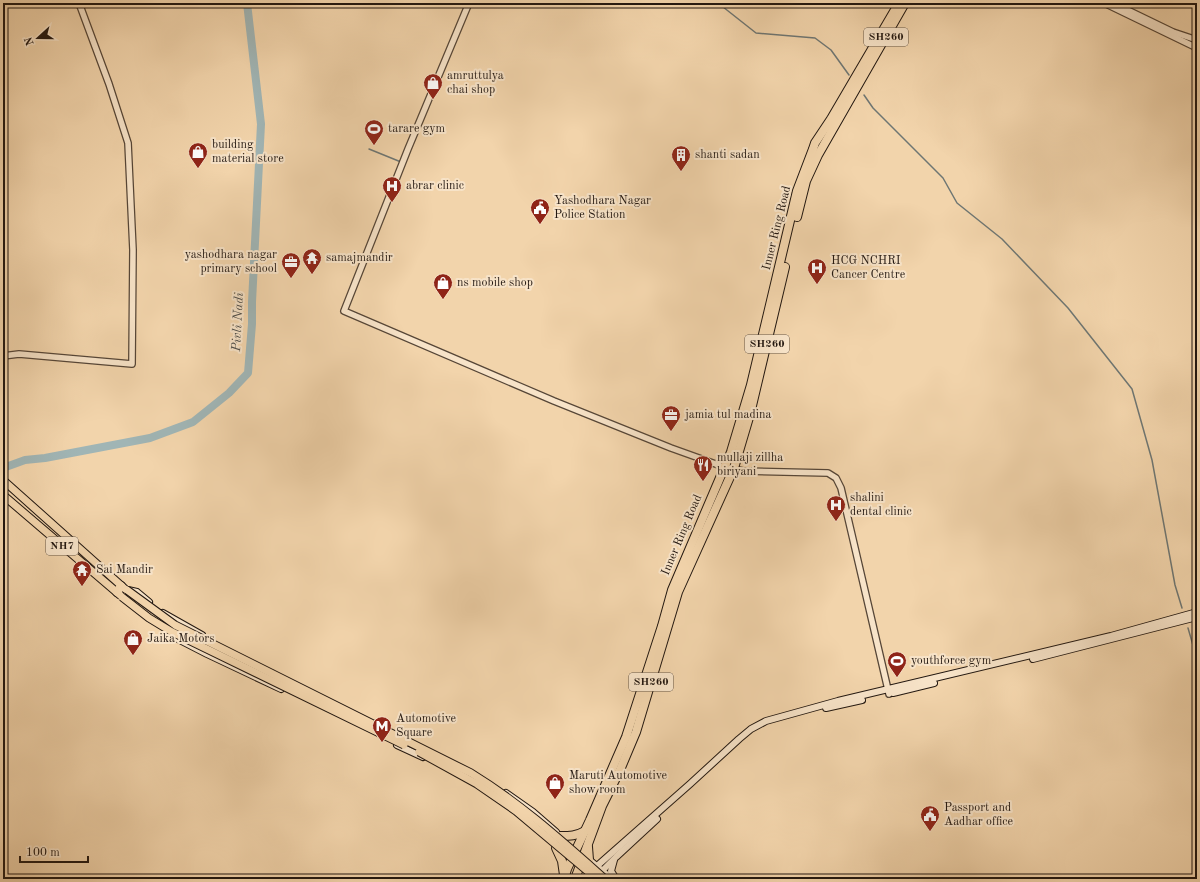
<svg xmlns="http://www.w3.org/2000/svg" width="1200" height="882" viewBox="0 0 1200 882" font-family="'Old Standard TT',serif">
  <rect width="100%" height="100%" fill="#f2d4ab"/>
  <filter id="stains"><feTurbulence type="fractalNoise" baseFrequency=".005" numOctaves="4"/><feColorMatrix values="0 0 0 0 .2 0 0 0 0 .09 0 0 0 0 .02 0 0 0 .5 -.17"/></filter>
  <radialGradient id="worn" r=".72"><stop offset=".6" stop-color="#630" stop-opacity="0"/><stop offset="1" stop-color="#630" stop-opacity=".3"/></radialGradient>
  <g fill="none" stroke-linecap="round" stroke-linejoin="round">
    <!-- stream -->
    <g stroke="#6e7673" stroke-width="1.5">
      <polyline points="718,3 756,33 815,38 831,50 849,75"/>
      <polyline points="864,95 873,108 943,178 957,203 1002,239 1068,308 1132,389 1152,460 1175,585 1182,608"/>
      <polyline points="369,149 401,162"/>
      <polyline points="1188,628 1197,659"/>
    </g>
    <!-- river -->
    <polyline stroke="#a0b5b5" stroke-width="8" points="3,468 25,460 45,458 150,438 193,422 229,393 248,373 252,324 252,302 261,124 247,3"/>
    <!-- tertiary casing -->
    <g stroke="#564637" stroke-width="8">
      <g id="tertiary">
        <polyline points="469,3 408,149 344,311 554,401 671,448 724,467 743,471 828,473 836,478 841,488 889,694"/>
        <polyline points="1104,3 1197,48"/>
        <polyline points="1113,3 1173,32 1197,40"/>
        <polyline points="3,356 19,354 132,364 133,250 128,143 109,84 79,3"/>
      </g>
    </g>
    <!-- secondary casing -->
    <g stroke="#221710" stroke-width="8">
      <g id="secondary">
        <polyline points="128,590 137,592 149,602"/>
        <polyline points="163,613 202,635"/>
        <polyline points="174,637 207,654 281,689"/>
        <polyline points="1033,659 1197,617"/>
        <polyline points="893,693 934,683"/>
        <polyline points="826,708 862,700"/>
        <polyline points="397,745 423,757"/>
        <polyline points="506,793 533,812 556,832"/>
        <polyline points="587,858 612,879"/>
        <polyline points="614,860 611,871 616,879"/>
        <polyline points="591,873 597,866 690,784 739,739 751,729 766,721 838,701 1111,636 1197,612"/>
        <polyline points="597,876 616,857 657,819"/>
      </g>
    </g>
    <!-- primary casing -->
    <g stroke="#221710" stroke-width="9">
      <g id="primary">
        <polyline points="3,480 125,589"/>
        <polyline points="3,495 120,595"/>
      </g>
    </g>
    <!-- trunk casing -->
    <g stroke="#221710" stroke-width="10">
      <g id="trunk">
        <polyline points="797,217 806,181 818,155 905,3"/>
        <polyline points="117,592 121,586"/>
        <path d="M560 836C570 836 576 836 585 831"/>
        <polyline points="588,847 589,860"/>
        <polyline points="556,848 562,861 564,875"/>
        <polyline points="564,879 567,869 590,820 626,737 662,626 672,590 731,452 751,385 797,191 813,149 815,143 831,119 899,3"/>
        <polyline points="575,879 602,806 620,770 636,732 678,592 734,468 750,414 785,267"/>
      </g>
    </g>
    <!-- tertiary -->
    <use href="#tertiary" stroke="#f7e3c8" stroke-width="5.5"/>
    <!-- secondary -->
    <use href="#secondary" stroke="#f7e3c8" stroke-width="6"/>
    <!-- primary -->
    <use href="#primary" stroke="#f2d4ab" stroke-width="7"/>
    <!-- trunk -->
    <use href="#trunk" stroke="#f2d4ab" stroke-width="8"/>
    <!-- rail casing -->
    <g stroke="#221710" stroke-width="3">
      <path id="rail" d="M374 726C423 750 473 773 517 806 547 828 575 855 603 879"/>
    </g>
    <!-- rail -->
    <use href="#rail" stroke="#f7e3c8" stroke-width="1.5" stroke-dasharray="4.5" stroke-linecap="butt"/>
    <!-- primary-bridge casing -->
    <g stroke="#221710" stroke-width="9" stroke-linecap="butt">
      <g id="primary-bridge">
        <path d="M127 590 175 625 471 773C520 803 562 841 605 879"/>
        <polyline points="122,597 149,618 172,632 404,745"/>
        <polyline points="419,752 477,784 516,811 597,879"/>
      </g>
    </g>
    <!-- primary-bridge -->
    <use href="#primary-bridge" stroke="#f2d4ab" stroke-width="7"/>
  </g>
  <!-- icons -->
  <defs>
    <g id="shop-pin" transform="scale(1)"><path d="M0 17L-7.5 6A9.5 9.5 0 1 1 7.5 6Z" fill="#8f2418" stroke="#f7e3c8"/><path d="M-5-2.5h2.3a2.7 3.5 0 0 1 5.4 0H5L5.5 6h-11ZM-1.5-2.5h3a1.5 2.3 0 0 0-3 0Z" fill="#fff"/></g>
    <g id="stadium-pin" transform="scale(1)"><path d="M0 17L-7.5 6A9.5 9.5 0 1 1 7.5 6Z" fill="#8f2418" stroke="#f7e3c8"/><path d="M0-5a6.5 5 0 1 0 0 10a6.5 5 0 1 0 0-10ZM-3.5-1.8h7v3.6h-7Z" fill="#fff"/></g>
    <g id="building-pin" transform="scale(1)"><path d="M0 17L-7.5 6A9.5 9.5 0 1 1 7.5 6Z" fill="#8f2418" stroke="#f7e3c8"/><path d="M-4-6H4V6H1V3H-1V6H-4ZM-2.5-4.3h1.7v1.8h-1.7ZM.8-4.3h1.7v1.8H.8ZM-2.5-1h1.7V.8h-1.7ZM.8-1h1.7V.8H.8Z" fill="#fff"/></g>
    <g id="hospital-pin" transform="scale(1)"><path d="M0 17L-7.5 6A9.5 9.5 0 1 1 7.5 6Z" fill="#8f2418" stroke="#f7e3c8"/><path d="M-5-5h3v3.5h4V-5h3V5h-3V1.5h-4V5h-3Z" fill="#fff"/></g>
    <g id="civic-pin" transform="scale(1)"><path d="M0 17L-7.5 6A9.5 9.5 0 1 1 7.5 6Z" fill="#8f2418" stroke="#f7e3c8"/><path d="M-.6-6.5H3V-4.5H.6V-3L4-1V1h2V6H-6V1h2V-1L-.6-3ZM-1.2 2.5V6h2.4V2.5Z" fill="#fff"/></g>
    <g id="temple-pin" transform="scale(1)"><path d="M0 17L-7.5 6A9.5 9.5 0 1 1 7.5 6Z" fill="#8f2418" stroke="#f7e3c8"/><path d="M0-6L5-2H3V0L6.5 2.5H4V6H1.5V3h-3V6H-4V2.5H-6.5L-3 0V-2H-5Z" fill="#fff"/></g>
    <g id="office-pin" transform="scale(1)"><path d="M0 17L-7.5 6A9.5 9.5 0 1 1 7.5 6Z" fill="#8f2418" stroke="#f7e3c8"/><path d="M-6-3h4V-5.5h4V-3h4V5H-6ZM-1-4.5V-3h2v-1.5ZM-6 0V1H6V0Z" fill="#fff"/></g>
    <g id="restaurant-pin" transform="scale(1)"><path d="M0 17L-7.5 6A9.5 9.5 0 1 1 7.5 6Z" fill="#8f2418" stroke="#f7e3c8"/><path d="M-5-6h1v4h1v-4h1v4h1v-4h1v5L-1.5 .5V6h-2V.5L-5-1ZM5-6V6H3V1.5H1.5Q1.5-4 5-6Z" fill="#fff"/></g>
    <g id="metro-pin" transform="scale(1)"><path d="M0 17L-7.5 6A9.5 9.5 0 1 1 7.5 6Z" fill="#8f2418" stroke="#f7e3c8"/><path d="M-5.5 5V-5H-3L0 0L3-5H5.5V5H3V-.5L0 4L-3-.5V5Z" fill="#fff"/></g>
  </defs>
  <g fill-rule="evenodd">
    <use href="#shop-pin" x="433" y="83"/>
    <use href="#stadium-pin" x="374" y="129"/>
    <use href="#shop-pin" x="198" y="152"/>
    <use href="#building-pin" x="681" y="155"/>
    <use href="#hospital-pin" x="392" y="186"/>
    <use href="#civic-pin" x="540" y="208"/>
    <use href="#temple-pin" x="312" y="258"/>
    <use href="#office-pin" x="291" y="262"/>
    <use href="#hospital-pin" x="817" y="268"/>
    <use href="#shop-pin" x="443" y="283"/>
    <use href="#office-pin" x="671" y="415"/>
    <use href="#restaurant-pin" x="703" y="465"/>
    <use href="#hospital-pin" x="836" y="505"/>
    <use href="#temple-pin" x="82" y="570"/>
    <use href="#shop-pin" x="133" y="639"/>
    <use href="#stadium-pin" x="897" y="661"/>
    <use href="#metro-pin" x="382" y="726"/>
    <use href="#shop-pin" x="555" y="783"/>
    <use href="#civic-pin" x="930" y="815"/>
  </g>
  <g text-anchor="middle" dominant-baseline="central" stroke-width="4" stroke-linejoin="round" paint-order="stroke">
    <!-- shield labels -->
    <g fill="#f7e3c8" stroke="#625447" stroke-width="1">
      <rect x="864" y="28" width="44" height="18" rx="3"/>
      <rect x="745" y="335" width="44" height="18" rx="3"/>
      <rect x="46" y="537" width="32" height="18" rx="3"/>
      <rect x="629" y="673" width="44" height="18" rx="3"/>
    </g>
    <g font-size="11" font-weight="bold" fill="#221710">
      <text x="886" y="37">SH260</text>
      <text x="767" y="344">SH260</text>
      <text x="62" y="546">NH7</text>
      <text x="651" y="682">SH260</text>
    </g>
    <!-- poi labels -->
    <g font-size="12" fill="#221710" stroke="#f7e3c8" text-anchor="start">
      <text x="447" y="76">amruttulya<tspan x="447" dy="14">chai shop</tspan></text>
      <text x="388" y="129">tarare gym</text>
      <text x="212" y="145">building<tspan x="212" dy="14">material store</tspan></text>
      <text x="695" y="155">shanti sadan</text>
      <text x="406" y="186">abrar clinic</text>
      <text x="554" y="201">Yashodhara Nagar<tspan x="554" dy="14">Police Station</tspan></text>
      <text x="277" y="255" text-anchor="end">yashodhara nagar<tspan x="277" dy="14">primary school</tspan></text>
      <text x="326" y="258">samajmandir</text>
      <text x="831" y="261">HCG NCHRI<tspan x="831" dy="14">Cancer Centre</tspan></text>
      <text x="457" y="283">ns mobile shop</text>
      <text x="685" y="415">jamia tul madina</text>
      <text x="717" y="458">mullaji zillha<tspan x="717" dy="14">biriyani</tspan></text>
      <text x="850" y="498">shalini<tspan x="850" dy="14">dental clinic</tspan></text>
      <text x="96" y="570">Sai Mandir</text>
      <text x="147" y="639">Jaika Motors</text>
      <text x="911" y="661">youthforce gym</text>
      <text x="396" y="719">Automotive<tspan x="396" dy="14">Square</tspan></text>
      <text x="569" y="776">Maruti Automotive<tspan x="569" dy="14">show room</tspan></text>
      <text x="944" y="808">Passport and<tspan x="944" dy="14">Aadhar office</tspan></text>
    </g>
    <!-- street labels -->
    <g font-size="12" fill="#221710" stroke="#f7e3c8">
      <text transform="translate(777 228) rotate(-76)">Inner Ring Road</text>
      <text transform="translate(682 535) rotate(-67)">Inner Ring Road</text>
    </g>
    <!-- water labels -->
    <g font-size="13" font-style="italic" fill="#4e4e4a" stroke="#f7e3c8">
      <text transform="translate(238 322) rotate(-87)">Pivli Nadi</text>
    </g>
  </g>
  <!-- margin -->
  <rect width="1200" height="882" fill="none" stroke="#f2d4ab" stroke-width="16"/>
  <rect x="4" y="4" width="1192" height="874" fill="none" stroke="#221710" stroke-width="2"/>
  <rect x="8" y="8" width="1184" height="866" fill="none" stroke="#221710"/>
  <!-- north arrow -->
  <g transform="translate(38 38) rotate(249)" stroke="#f7e3c8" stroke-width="3" paint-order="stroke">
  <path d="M0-3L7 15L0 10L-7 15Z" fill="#221710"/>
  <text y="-6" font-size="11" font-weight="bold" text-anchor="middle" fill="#221710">N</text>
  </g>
  <!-- scale -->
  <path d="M20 856v6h68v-6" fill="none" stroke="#221710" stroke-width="2"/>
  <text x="26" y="856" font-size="12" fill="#221710" stroke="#f7e3c8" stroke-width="3" paint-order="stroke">100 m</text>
  <rect width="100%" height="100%" filter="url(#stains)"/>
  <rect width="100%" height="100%" fill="url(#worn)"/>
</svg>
